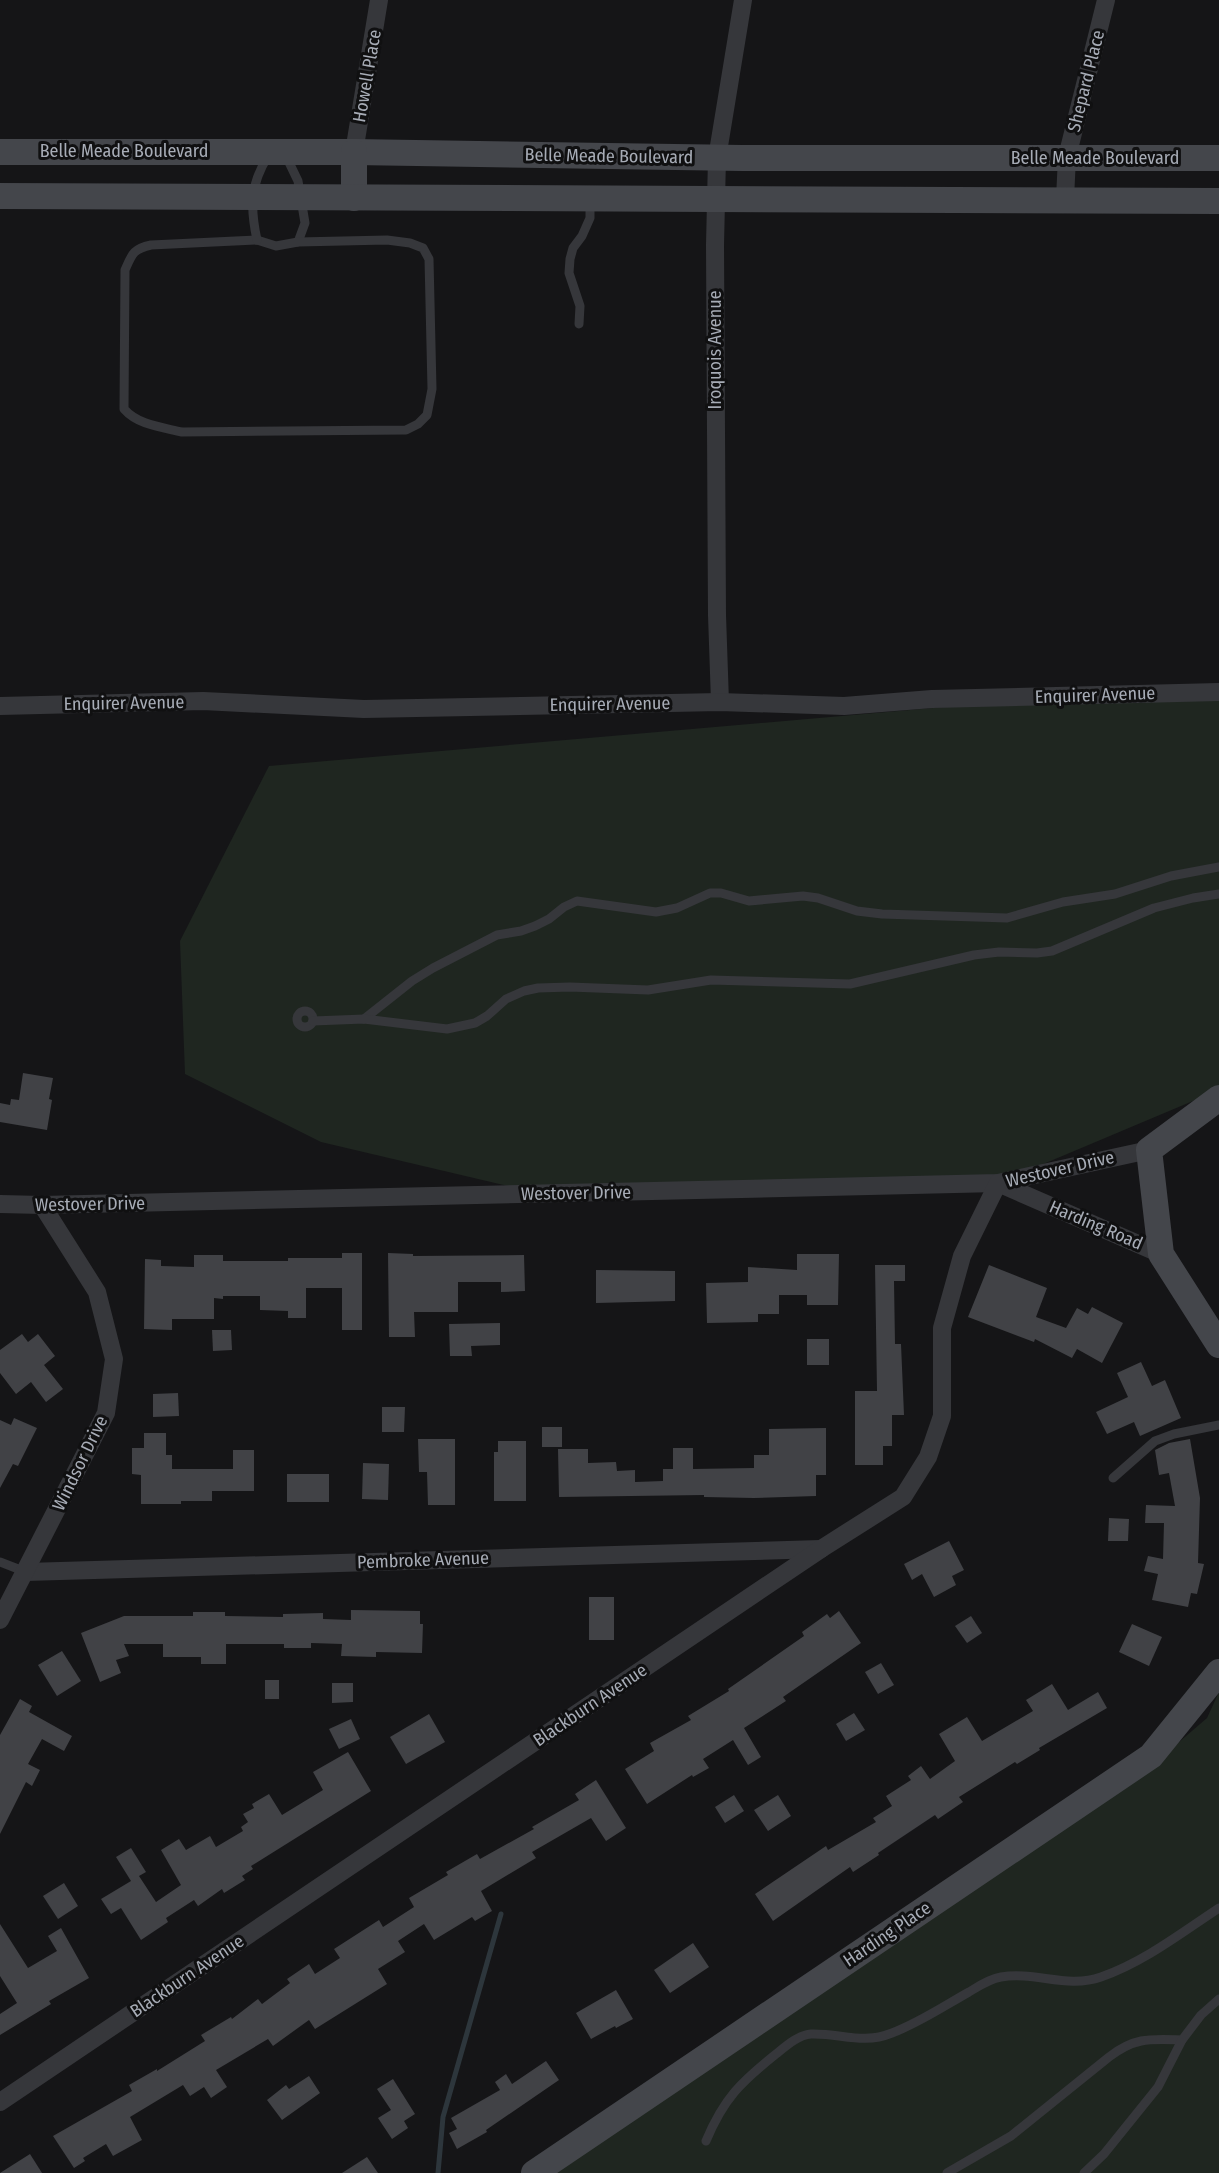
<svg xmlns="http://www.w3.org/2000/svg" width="1219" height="2173" viewBox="0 0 1219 2173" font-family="'Fira Sans Condensed',sans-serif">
  <rect width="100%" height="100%" fill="#151517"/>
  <!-- green -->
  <g fill="#1f2620">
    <polygon points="1219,683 1219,1090 998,1183 542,1194 321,1142 185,1074 180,941 269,766"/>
    <polygon points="1219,1692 1219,2173 547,2173 1135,1780 1207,1718"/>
  </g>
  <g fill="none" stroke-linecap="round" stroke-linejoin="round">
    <!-- stream -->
    <polyline stroke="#2d363c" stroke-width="5" points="438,2173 443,2117 501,1914"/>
  </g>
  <!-- building -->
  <g fill="#414246">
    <polygon points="23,1073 53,1078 49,1099 52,1100 47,1130 0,1122 0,1103 10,1105 11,1099 19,1100"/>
    <polygon points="342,1253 362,1253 362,1330 342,1330 342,1288 306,1288 306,1318 288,1318 288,1311 260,1310 260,1296 223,1296 223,1299 214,1298 214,1319 172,1319 172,1330 144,1329 145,1259 161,1260 161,1266 194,1267 194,1255 223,1255 223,1261 288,1261 288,1258 342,1258"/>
    <polygon points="388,1253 413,1254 413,1256 524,1255 525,1291 501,1292 501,1282 458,1282 458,1312 414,1312 415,1337 389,1337"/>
    <polygon points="797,1254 839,1254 838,1305 807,1305 807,1295 779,1295 779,1314 758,1314 758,1322 707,1323 706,1283 748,1282 748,1267 797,1270"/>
    <polygon points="875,1265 905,1265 905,1281 894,1281 895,1344 901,1344 904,1415 892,1415 892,1446 883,1446 883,1465 855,1465 855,1391 877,1391"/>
    <polygon points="989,1265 1047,1288 1036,1317 1066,1328 1077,1308 1088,1314 1092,1307 1123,1323 1102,1363 1077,1349 1072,1358 1035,1339 1034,1342 968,1317"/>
    <polygon points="596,1270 675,1271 675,1301 596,1303"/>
    <polygon points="500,1323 500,1345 471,1346 472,1356 450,1356 449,1324"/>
    <polygon points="212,1330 231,1330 232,1350 213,1351"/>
    <polygon points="22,1334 28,1342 38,1334 55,1356 44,1365 63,1389 46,1402 31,1382 16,1394 0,1373 0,1350"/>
    <rect x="807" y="1339" width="22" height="26"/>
    <polygon points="1141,1362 1152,1386 1165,1380 1181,1418 1140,1436 1134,1422 1107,1434 1096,1412 1128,1397 1117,1373"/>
    <polygon points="178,1393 179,1416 153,1417 153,1394"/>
    <polygon points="382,1407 405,1407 404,1432 382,1432"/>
    <polygon points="14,1418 37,1428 18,1466 13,1464 0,1488 0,1420 11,1425"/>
    <rect x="542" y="1427" width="20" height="20"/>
    <polygon points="826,1428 826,1475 816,1475 816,1496 754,1498 704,1497 704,1495 559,1497 558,1449 588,1449 588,1463 616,1462 617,1471 635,1470 635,1482 663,1481 663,1469 673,1469 673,1448 693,1448 693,1469 754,1468 754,1455 769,1455 769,1429"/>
    <polygon points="144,1433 166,1433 166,1455 172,1455 172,1469 233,1469 233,1450 254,1450 254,1491 212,1491 212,1501 181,1501 181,1504 141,1504 141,1475 132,1474 132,1448 144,1448"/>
    <polygon points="418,1439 455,1439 455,1505 428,1505 427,1472 419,1472"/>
    <polygon points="1190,1439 1200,1498 1198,1563 1204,1564 1197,1594 1191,1593 1188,1607 1152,1600 1158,1574 1144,1571 1148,1556 1163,1559 1164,1523 1145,1523 1146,1505 1175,1506 1169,1473 1159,1475 1155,1450 1169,1443"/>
    <polygon points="498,1441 526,1441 526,1501 494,1501 494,1452 498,1452"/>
    <polygon points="363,1463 389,1464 388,1500 362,1499"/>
    <rect x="287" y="1474" width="42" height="28"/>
    <polygon points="1109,1518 1129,1519 1128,1541 1108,1541"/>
    <polygon points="949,1541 964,1570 952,1576 956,1585 934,1597 922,1574 912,1580 904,1564"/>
    <rect x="589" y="1597" width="25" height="43"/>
    <polygon points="351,1610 420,1611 420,1624 423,1624 422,1653 376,1652 376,1657 341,1656 342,1644 311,1643 311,1648 284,1648 284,1644 226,1644 226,1664 201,1664 201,1657 163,1657 163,1644 124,1644 129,1656 116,1660 121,1673 100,1682 81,1633 124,1616 193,1616 193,1612 225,1612 225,1616 283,1617 283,1614 323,1613 323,1619 351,1620"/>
    <polygon points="839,1611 861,1643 783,1697 786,1701 744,1728 761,1757 748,1765 733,1740 703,1759 709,1768 693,1777 692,1775 647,1804 625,1769 654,1751 650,1743 691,1720 688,1716 729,1691 728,1689 804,1636 802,1632 827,1614 830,1618"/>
    <polygon points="971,1616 982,1633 967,1643 955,1626"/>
    <polygon points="1132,1624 1162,1637 1149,1666 1119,1652"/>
    <polygon points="62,1651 81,1681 57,1696 38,1665"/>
    <polygon points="881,1663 894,1685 878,1694 865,1672"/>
    <rect x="265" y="1680" width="14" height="19"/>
    <polygon points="332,1683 353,1683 353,1702 332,1703"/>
    <polygon points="1052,1684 1068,1710 1098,1692 1107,1708 1039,1748 1040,1750 1017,1764 1015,1762 959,1797 963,1802 938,1819 935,1815 878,1853 879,1855 853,1872 850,1867 773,1921 755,1894 826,1846 828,1850 876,1822 873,1818 892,1806 886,1796 911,1780 908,1776 921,1766 930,1779 955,1761 939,1734 967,1717 982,1741 1033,1711 1026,1700"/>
    <polygon points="20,1699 32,1706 29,1712 72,1736 64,1751 42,1739 28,1764 40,1770 32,1786 26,1782 0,1834 0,1735"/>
    <polygon points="854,1713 865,1730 846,1741 836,1724"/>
    <polygon points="429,1714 445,1742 406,1764 390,1737"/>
    <polygon points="351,1719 360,1739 339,1749 329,1729"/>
    <polygon points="348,1752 371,1791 251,1866 253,1869 242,1876 245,1880 224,1893 222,1889 198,1906 194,1900 166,1918 168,1922 141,1940 121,1908 111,1914 101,1899 131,1881 116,1857 131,1848 146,1872 139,1876 156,1902 181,1885 161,1850 179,1839 186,1850 210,1836 216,1847 243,1831 241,1827 248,1822 243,1814 254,1808 252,1804 269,1794 282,1815 323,1790 313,1772"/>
    <polygon points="596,1780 626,1828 606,1841 591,1818 532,1852 536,1858 481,1891 492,1911 475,1921 472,1917 434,1940 424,1924 398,1941 405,1952 378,1969 387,1984 315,2029 309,2020 273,2046 268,2039 216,2070 227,2087 211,2098 204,2087 190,2096 183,2085 130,2117 142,2140 113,2156 106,2144 83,2158 85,2161 74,2168 53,2136 132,2091 129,2085 157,2069 157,2071 205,2041 201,2035 231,2017 232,2019 258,1999 262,2004 290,1983 287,1979 309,1964 315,1974 340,1958 334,1949 379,1920 383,1927 414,1907 409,1898 448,1875 446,1872 477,1854 480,1859 534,1829 532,1827 579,1800 575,1794"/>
    <polygon points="734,1795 744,1811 725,1823 715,1807"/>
    <polygon points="778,1795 791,1816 768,1831 754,1810"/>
    <polygon points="64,1883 78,1906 58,1919 43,1896"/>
    <polygon points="0,1924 28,1968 57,1951 48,1936 61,1928 89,1978 49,2001 51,2004 0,2035 0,2014 17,2003 0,1976"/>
    <polygon points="693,1943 709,1967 670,1993 654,1970"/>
    <polygon points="616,1990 633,2019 616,2028 615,2026 591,2039 576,2013"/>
    <polygon points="546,2061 559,2080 486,2130 487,2132 457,2149 449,2133 457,2129 451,2118 500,2090 495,2082 506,2074 512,2084"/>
    <polygon points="309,2076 320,2093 282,2120 267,2100 286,2085 289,2089"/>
    <polygon points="393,2079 415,2114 404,2121 408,2128 392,2139 378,2118 391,2110 377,2089"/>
    <polygon points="30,2154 42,2173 0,2173"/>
    <polygon points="367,2157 378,2173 342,2173"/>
  </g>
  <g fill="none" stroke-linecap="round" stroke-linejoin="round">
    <!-- service -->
    <g stroke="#36373b" stroke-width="9">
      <polyline points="286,156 298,181 305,223 298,242"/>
      <path d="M257 240 276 246 298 242 387 240 410 243 423 248 429 259 432 389 427 415 418 424 406 430 182 432C161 427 138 425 124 409L125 270C132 254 133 249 151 245Z"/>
      <path d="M257 240C250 207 250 185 268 156"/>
      <polyline points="579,324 580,306 569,273 570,259 573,248 582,236 590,218 590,200"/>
      <circle cx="305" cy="1019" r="8"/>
      <polyline points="364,1019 412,981 433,968 497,935 521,931 535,926 549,919 564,907 577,901 656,912 677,908 710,893 721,893 749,901 803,896 818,898 857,911 882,914 1007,918 1063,902 1115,894 1171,876 1219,867"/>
      <polyline points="313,1021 364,1019 447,1029 475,1023 487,1016 506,999 524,991 538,988 570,987 648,990 711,980 850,984 974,955 999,952 1037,953 1052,951 1154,908 1193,898 1219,894"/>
      <polyline points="1113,1478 1155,1441 1174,1434 1219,1425"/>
      <polyline points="0,1562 26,1572"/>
      <path d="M706 2141C724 2098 741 2082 776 2054 786 2046 798 2035 811 2034 841 2033 862 2045 892 2033 919 2023 944 2006 969 1992 979 1986 989 1979 1001 1977 1035 1971 1067 1989 1101 1977 1144 1962 1181 1933 1219 1908"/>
      <path d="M947 2173 1011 2136 1109 2057C1135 2037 1150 2039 1182 2040"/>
      <polyline points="1084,2173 1104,2154 1158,2087 1182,2040 1201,2015 1219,1999"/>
    </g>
    <!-- minor -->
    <g stroke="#36373b" stroke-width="18">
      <polyline points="354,152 379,0"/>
      <polyline points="1065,199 1067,157 1106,0"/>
      <polyline points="720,702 717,615 715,245 717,158 743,0"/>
      <polyline points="0,706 203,701 364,709 720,702 844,706 932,699 1219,692"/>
      <polyline points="0,1204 42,1205 998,1183 1149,1150"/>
      <polyline points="26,1572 821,1549"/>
      <polyline points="0,1620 106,1413 114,1359 97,1292 42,1205"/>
      <polyline points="0,2102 821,1549 903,1497 928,1457 942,1416 942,1328 962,1256 998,1183 1161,1254"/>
    </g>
    <!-- secondary -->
    <g stroke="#44464b" stroke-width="26">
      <polyline points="0,152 354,152 742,158 1219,158"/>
      <polyline points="354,152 354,198"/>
      <polyline points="0,196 1219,201"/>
      <polyline points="1219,1098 1149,1150 1161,1254 1219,1345"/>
      <polyline points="534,2173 1151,1756 1219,1672"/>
    </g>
  </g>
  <g text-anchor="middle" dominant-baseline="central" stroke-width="6" stroke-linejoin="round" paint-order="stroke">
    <!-- street labels -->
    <g font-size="18" fill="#a7acb6" stroke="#101011">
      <text transform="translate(367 76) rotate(-80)">Howell Place</text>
      <text transform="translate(1086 81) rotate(-76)">Shepard Place</text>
      <text x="124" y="151">Belle Meade Boulevard</text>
      <text transform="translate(609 156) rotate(1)">Belle Meade Boulevard</text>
      <text x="1095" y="158">Belle Meade Boulevard</text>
      <text transform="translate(715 350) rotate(-90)">Iroquois Avenue</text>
      <text transform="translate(1095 695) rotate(-2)">Enquirer Avenue</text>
      <text transform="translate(124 703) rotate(-1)">Enquirer Avenue</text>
      <text transform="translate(610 704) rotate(-1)">Enquirer Avenue</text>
      <text transform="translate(1060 1169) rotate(-13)">Westover Drive</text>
      <text transform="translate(576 1193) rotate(-1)">Westover Drive</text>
      <text transform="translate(90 1204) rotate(-1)">Westover Drive</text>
      <text transform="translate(1096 1225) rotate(23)">Harding Road</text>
      <text transform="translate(80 1463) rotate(-64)">Windsor Drive</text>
      <text transform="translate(423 1560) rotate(-2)">Pembroke Avenue</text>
      <text transform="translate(590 1705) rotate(-34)">Blackburn Avenue</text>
      <text transform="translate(887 1934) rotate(-34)">Harding Place</text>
      <text transform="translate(187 1976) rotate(-34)">Blackburn Avenue</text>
    </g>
  </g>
</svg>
